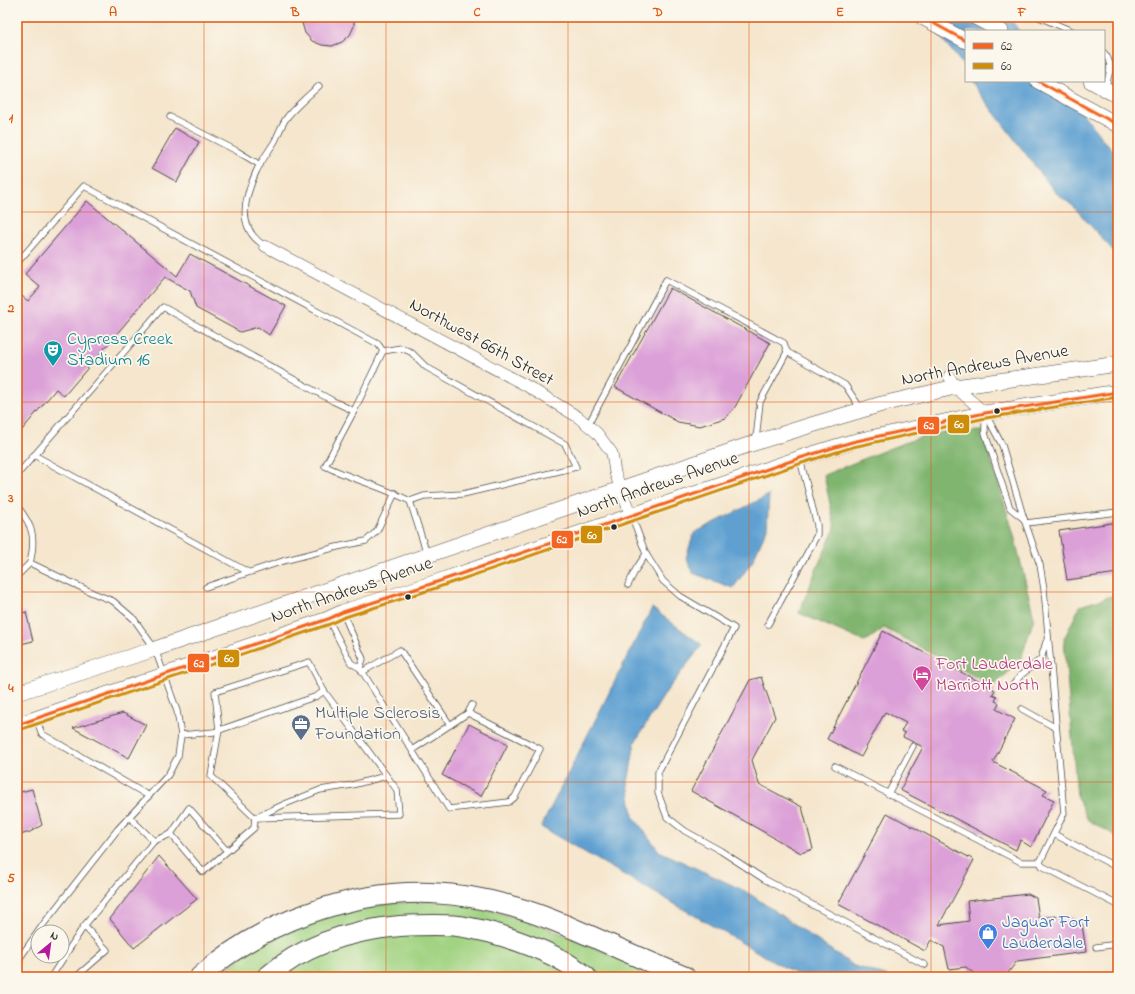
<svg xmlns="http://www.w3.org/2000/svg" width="1135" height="994" viewBox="0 0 1135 994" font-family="'Indie Flower',sans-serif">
  <rect width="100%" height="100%" fill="#fbf7ec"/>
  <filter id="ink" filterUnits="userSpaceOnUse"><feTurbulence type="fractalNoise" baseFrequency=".025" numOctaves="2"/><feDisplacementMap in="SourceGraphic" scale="8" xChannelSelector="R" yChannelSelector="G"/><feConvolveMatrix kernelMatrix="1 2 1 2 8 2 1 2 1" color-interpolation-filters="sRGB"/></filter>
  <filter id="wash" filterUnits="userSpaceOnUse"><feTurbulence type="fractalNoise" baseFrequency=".012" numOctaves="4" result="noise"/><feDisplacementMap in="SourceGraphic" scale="16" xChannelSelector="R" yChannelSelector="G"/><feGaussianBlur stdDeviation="0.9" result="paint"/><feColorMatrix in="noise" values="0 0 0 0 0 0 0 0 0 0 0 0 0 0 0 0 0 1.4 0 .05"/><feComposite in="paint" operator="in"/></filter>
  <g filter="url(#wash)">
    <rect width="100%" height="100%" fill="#f5e6cd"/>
    <!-- green -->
    <g fill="#a1d382" stroke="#667f56">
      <polygon points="431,901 467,904 536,923 663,977 595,977 561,952 405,919 259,977 218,977 235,962 261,944 322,917 392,903"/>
      <polygon points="385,934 469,935 528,951 575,977 276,977 309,955"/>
    </g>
    <!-- forest -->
    <g fill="#80b570" stroke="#56704e">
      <polygon points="982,431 1014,535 1034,618 1020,662 993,686 884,628 865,642 799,613 817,568 835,528 824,475 893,447 932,433"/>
      <polygon points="1118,594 1118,837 1088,820 1077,797 1064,639 1080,606"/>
    </g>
    <!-- water -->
    <g fill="#5ea0d1" stroke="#44667e">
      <polygon points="925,17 1009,17 1019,31 966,31 966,72 963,65"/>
      <polygon points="970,81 1058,81 1103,140 1118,155 1118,256 1073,206 1055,192"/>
      <polygon points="769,495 767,528 752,562 733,588 693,573 686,558 694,533"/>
      <polygon points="652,608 702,645 666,692 635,742 628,783 633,816 659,851 747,892 854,966 889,977 801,977 541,827"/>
    </g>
    <g id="blocks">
      <!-- building -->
      <g fill="#dca0d8">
        <polygon points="302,17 354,17 354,26 350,35 342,42 332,46 322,45 312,41 305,33 302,23"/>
        <polygon points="175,128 199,142 177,182 152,168"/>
        <polygon points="87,201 177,276 190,254 286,306 269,335 258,327 240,332 196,308 190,291 165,277 64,396 56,389 17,436 17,292 28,301 40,287 25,274"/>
        <polygon points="670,288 770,343 735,407 725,418 700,426 678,422 615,387"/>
        <polygon points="1118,522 1118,573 1067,580 1059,531"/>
        <polygon points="26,612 33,641 17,645 17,614"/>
        <polygon points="883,631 995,690 992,695 997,697 995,701 999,703 996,709 1015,719 993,762 1047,790 1043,795 1054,800 1031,847 1020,840 1016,850 900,790 923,747 903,737 905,733 901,731 906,723 885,712 861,757 827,739"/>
        <polygon points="761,677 775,717 752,760 759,784 802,807 813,849 801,853 691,791 750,680"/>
        <polygon points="123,713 146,725 129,758 73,728"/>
        <polygon points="469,724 508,744 481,796 442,775"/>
        <polygon points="32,789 42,825 30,832 17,836 17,793"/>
        <polygon points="887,813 974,860 939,925 969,921 967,901 1028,894 1036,898 1039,918 1067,915 1082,924 1086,952 1017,961 1005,977 978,977 966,967 949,969 944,947 931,940 925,951 838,904"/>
        <polygon points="159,856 197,899 134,948 110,919"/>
      </g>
    </g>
  </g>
  <g filter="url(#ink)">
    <use href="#blocks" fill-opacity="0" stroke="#494743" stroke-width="1"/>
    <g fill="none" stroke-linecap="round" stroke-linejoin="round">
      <!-- lane casing -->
      <g stroke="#494743" stroke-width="7">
        <g id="lane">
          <polyline points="1039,17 1072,31"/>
          <path d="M1104 53C1114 63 1109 76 1105 88"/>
          <polyline points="170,117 237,151 260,165"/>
          <path d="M265 246C236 228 244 199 256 172 261 161 269 151 275 141 279 133 282 123 288 116 297 105 308 96 319 86"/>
          <polyline points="17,263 84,186 378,344 383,351 354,411"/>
          <polyline points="383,351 401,348 411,352 426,367 565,444 576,467 463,494 424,496 410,501"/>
          <polyline points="985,413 1002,445 1024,519 1040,565 1044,589 1064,813 1040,862 1042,866 1118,905"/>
          <polyline points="985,414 985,433 1010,508 1024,519"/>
          <polyline points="588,425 666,280 784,343 787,352"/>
          <polyline points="756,440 760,402 787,352 845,385 861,409"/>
          <polyline points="34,455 248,572"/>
          <path d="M17 475 163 307 333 401 354 411 325 466C352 479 383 487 410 501L427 554"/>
          <path d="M17 506C33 526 36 537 30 563"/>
          <polyline points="632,517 646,554 663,581 680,596 734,628 658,772 658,793 667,817 685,831 721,851 764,879 925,965"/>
          <polyline points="1026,523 1118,512"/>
          <polyline points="17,576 30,563 93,593 113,601 134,619 155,649 177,711 181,735 178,756 168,775 118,829 42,926 17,962"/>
          <polyline points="628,585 636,569 646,554"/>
          <polyline points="206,587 283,561 337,547 366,541 377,531 395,493"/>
          <polyline points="343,613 363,659 360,668"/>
          <polyline points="328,619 351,663 360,668 449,809 509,802 515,797 540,749 468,713 412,750"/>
          <polyline points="768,624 817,535 817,525 800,459"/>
          <polygon points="309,662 324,691 397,790 399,814 255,818 211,776 219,730 215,692"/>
          <polyline points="362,672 400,650 450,725"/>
          <polyline points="1013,685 1021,675 1041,659 1046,642"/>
          <polyline points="1022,709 1056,728"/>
          <polyline points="468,713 472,705"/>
          <polyline points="36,719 42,734 149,796"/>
          <polyline points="181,735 214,732 317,696 324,691"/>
          <polyline points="835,766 1021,862 1040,862"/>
          <polyline points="888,794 913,746"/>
          <polyline points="129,817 154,841"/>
          <polyline points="1054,834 1118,868"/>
          <polyline points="227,851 189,808 171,834 203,872 254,828 255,818 285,804 320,790 352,785 386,776"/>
          <polyline points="1096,947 1118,944"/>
          <polyline points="51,977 84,926 154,841 171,834"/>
          <polyline points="76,977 107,950 84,926"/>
        </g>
      </g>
      <!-- street casing -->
      <g stroke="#494743" stroke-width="12">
        <g id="street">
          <polyline points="265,246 527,386 578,417 597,433 612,453 615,473 631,516"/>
          <polyline points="949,376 955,387 985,413"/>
        </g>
      </g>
      <!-- secondary casing -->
      <g stroke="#494743" stroke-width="16">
        <g id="secondary">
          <polyline points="922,17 966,41"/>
          <polyline points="975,17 1001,31"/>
          <polyline points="1038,81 1118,125"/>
          <polyline points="1091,81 1118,96"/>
          <polyline points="17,693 155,649 748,445 808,426 882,404 955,387 1118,364"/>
          <polyline points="17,725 328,619 343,612 431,584 800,458 852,442 985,413 1118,392"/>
        </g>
      </g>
      <!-- highway casing -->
      <g stroke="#494743" stroke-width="22">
        <g id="highway">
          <path d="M200 977C259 923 351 890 431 893 459 894 487 899 514 907 541 914 567 926 593 937 624 951 654 964 685 977"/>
          <path d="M267 977C305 944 351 930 400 926 419 925 439 924 458 926 480 929 502 935 523 943 545 951 568 961 586 977"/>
        </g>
      </g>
      <!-- lane -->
      <use href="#lane" stroke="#fff" stroke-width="5.5"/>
      <!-- street -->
      <use href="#street" stroke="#fff" stroke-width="11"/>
      <!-- secondary -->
      <use href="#secondary" stroke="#fff" stroke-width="15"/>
      <!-- highway -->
      <use href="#highway" stroke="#fff" stroke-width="20"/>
      <!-- bus-1 casing -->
      <g stroke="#fbf7ec" stroke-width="6">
        <g id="bus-1">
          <polyline points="922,17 966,41"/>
          <polyline points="1038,81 1118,125"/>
          <polyline points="17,725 328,619 343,612 431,584 800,458 852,442 985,413 1118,392"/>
        </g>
      </g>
      <!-- bus-2 casing -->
      <g stroke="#fbf7ec" stroke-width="6">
        <polyline id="bus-2" points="19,730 330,624 345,617 433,589 802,463 853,447 986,418 1118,397"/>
      </g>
      <!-- bus-1 -->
      <use href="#bus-1" stroke="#f26522" stroke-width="3"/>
      <!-- bus-2 -->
      <use href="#bus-2" stroke="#ce8d09" stroke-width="3"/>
    </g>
  </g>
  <!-- grid -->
  <path fill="none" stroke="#df570e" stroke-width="1" stroke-opacity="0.55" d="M204 17V977M386 17V977M568 17V977M749 17V977M931 17V977M17 212H1118M17 402H1118M17 592H1118M17 782H1118"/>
  <!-- icons -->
  <defs>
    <g id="theatre-pin" transform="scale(1)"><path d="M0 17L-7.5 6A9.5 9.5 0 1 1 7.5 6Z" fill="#0f9aa8" stroke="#fbf7ec"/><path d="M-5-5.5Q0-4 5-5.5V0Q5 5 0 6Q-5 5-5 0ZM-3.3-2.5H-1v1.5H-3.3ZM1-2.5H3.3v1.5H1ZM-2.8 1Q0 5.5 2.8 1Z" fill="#fff"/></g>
    <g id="hotel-pin" transform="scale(1)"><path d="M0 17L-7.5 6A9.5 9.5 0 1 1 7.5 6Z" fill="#d1479c" stroke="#fbf7ec"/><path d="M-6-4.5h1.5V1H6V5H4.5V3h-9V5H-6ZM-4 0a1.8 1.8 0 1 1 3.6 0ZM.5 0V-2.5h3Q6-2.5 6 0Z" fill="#fff"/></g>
    <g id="office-pin" transform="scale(1)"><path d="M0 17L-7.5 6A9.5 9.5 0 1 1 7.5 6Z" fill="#5c6f8a" stroke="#fbf7ec"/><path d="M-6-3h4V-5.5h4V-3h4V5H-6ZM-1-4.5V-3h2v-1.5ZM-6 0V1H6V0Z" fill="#fff"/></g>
    <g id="shop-pin" transform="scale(1)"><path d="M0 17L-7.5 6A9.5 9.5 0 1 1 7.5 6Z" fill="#3f7fe0" stroke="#fbf7ec"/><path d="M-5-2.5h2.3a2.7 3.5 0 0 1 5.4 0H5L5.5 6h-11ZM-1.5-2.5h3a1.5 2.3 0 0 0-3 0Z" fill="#fff"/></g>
  </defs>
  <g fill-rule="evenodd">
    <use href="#theatre-pin" x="53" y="350"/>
    <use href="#hotel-pin" x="922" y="675"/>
    <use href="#office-pin" x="301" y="724"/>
    <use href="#shop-pin" x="988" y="933"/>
  </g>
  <!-- markers -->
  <g fill="#2b2b2b" stroke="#fbf7ec" stroke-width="1.5">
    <circle cx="997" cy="411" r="3.5"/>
    <circle cx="614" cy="527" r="3.5"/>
    <circle cx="408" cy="597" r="3.5"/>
  </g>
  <g text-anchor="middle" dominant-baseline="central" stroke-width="3.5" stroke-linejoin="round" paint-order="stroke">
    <!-- culture labels -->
    <g font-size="18" fill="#0d838f" stroke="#fbf7ec" text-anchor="start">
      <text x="67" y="340">Cypress Creek<tspan x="67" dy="21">Stadium 16</tspan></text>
    </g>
    <!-- street labels -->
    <g font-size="18" fill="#2b2b2b" stroke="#fbf7ec">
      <text transform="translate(481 343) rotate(29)">Northwest 66th Street</text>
      <text transform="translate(985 366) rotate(-10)">North Andrews Avenue</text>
      <text transform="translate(658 486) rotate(-19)">North Andrews Avenue</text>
      <text transform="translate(352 591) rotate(-19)">North Andrews Avenue</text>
    </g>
    <!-- hotel labels -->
    <g font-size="18" fill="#b23c85" stroke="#fbf7ec" text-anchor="start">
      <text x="936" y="665">Fort Lauderdale<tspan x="936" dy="21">Marriott North</tspan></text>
    </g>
    <!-- service labels -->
    <g font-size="18" fill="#4e5e75" stroke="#fbf7ec" text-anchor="start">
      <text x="315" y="714">Multiple Sclerosis<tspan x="315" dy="21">Foundation</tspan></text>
    </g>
    <!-- shop labels -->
    <g font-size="18" fill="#366cbe" stroke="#fbf7ec" text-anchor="start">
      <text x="1002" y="923">Jaguar Fort<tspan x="1002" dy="21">Lauderdale</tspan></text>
    </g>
  </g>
  <g stroke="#fbf7ec" stroke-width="1.5">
    <rect x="947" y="414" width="23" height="20" rx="4" fill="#ce8d09"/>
    <rect x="917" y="416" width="23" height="19" rx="4" fill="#f26522"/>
    <rect x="580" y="525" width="23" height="19" rx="4" fill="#ce8d09"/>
    <rect x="551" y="530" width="23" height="19" rx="4" fill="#f26522"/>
    <rect x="217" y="649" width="23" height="19" rx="4" fill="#ce8d09"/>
    <rect x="187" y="653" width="23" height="20" rx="4" fill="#f26522"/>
  </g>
  <g font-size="11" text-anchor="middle" font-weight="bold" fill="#fff">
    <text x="959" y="428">60</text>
    <text x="929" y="429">62</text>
    <text x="592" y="539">60</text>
    <text x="562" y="543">62</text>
    <text x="229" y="662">60</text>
    <text x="199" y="667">62</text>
  </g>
  <!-- margin -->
  <rect width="1135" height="994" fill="none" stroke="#fbf7ec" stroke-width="44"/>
  <!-- legend -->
  <rect x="965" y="30" width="140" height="52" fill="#fbf7ec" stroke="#a8a59f"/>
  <rect x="973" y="43" width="20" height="6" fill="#f26522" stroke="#a8a59f"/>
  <text x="1001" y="50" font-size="12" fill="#2b2b2b">62</text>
  <rect x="973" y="63" width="20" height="6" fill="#ce8d09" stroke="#a8a59f"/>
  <text x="1001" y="70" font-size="12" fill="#2b2b2b">60</text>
  <!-- north arrow -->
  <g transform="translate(50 944) rotate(29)"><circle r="19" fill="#fbf7ec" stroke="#a8a59f"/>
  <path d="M0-3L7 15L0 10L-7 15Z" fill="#b5179e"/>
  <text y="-6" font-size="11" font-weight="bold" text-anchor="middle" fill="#2b2b2b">N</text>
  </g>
  <rect x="22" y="22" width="1091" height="950" fill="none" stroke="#df570e" stroke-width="1.5"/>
  <g font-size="13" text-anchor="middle" font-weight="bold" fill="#df570e">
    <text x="113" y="16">A</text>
    <text x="295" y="16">B</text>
    <text x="477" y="16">C</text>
    <text x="658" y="16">D</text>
    <text x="840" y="16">E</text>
    <text x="1022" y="16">F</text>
    <text x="11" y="122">1</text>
    <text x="11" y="312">2</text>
    <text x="11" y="502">3</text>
    <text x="11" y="692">4</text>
    <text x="11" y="882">5</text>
  </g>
</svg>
